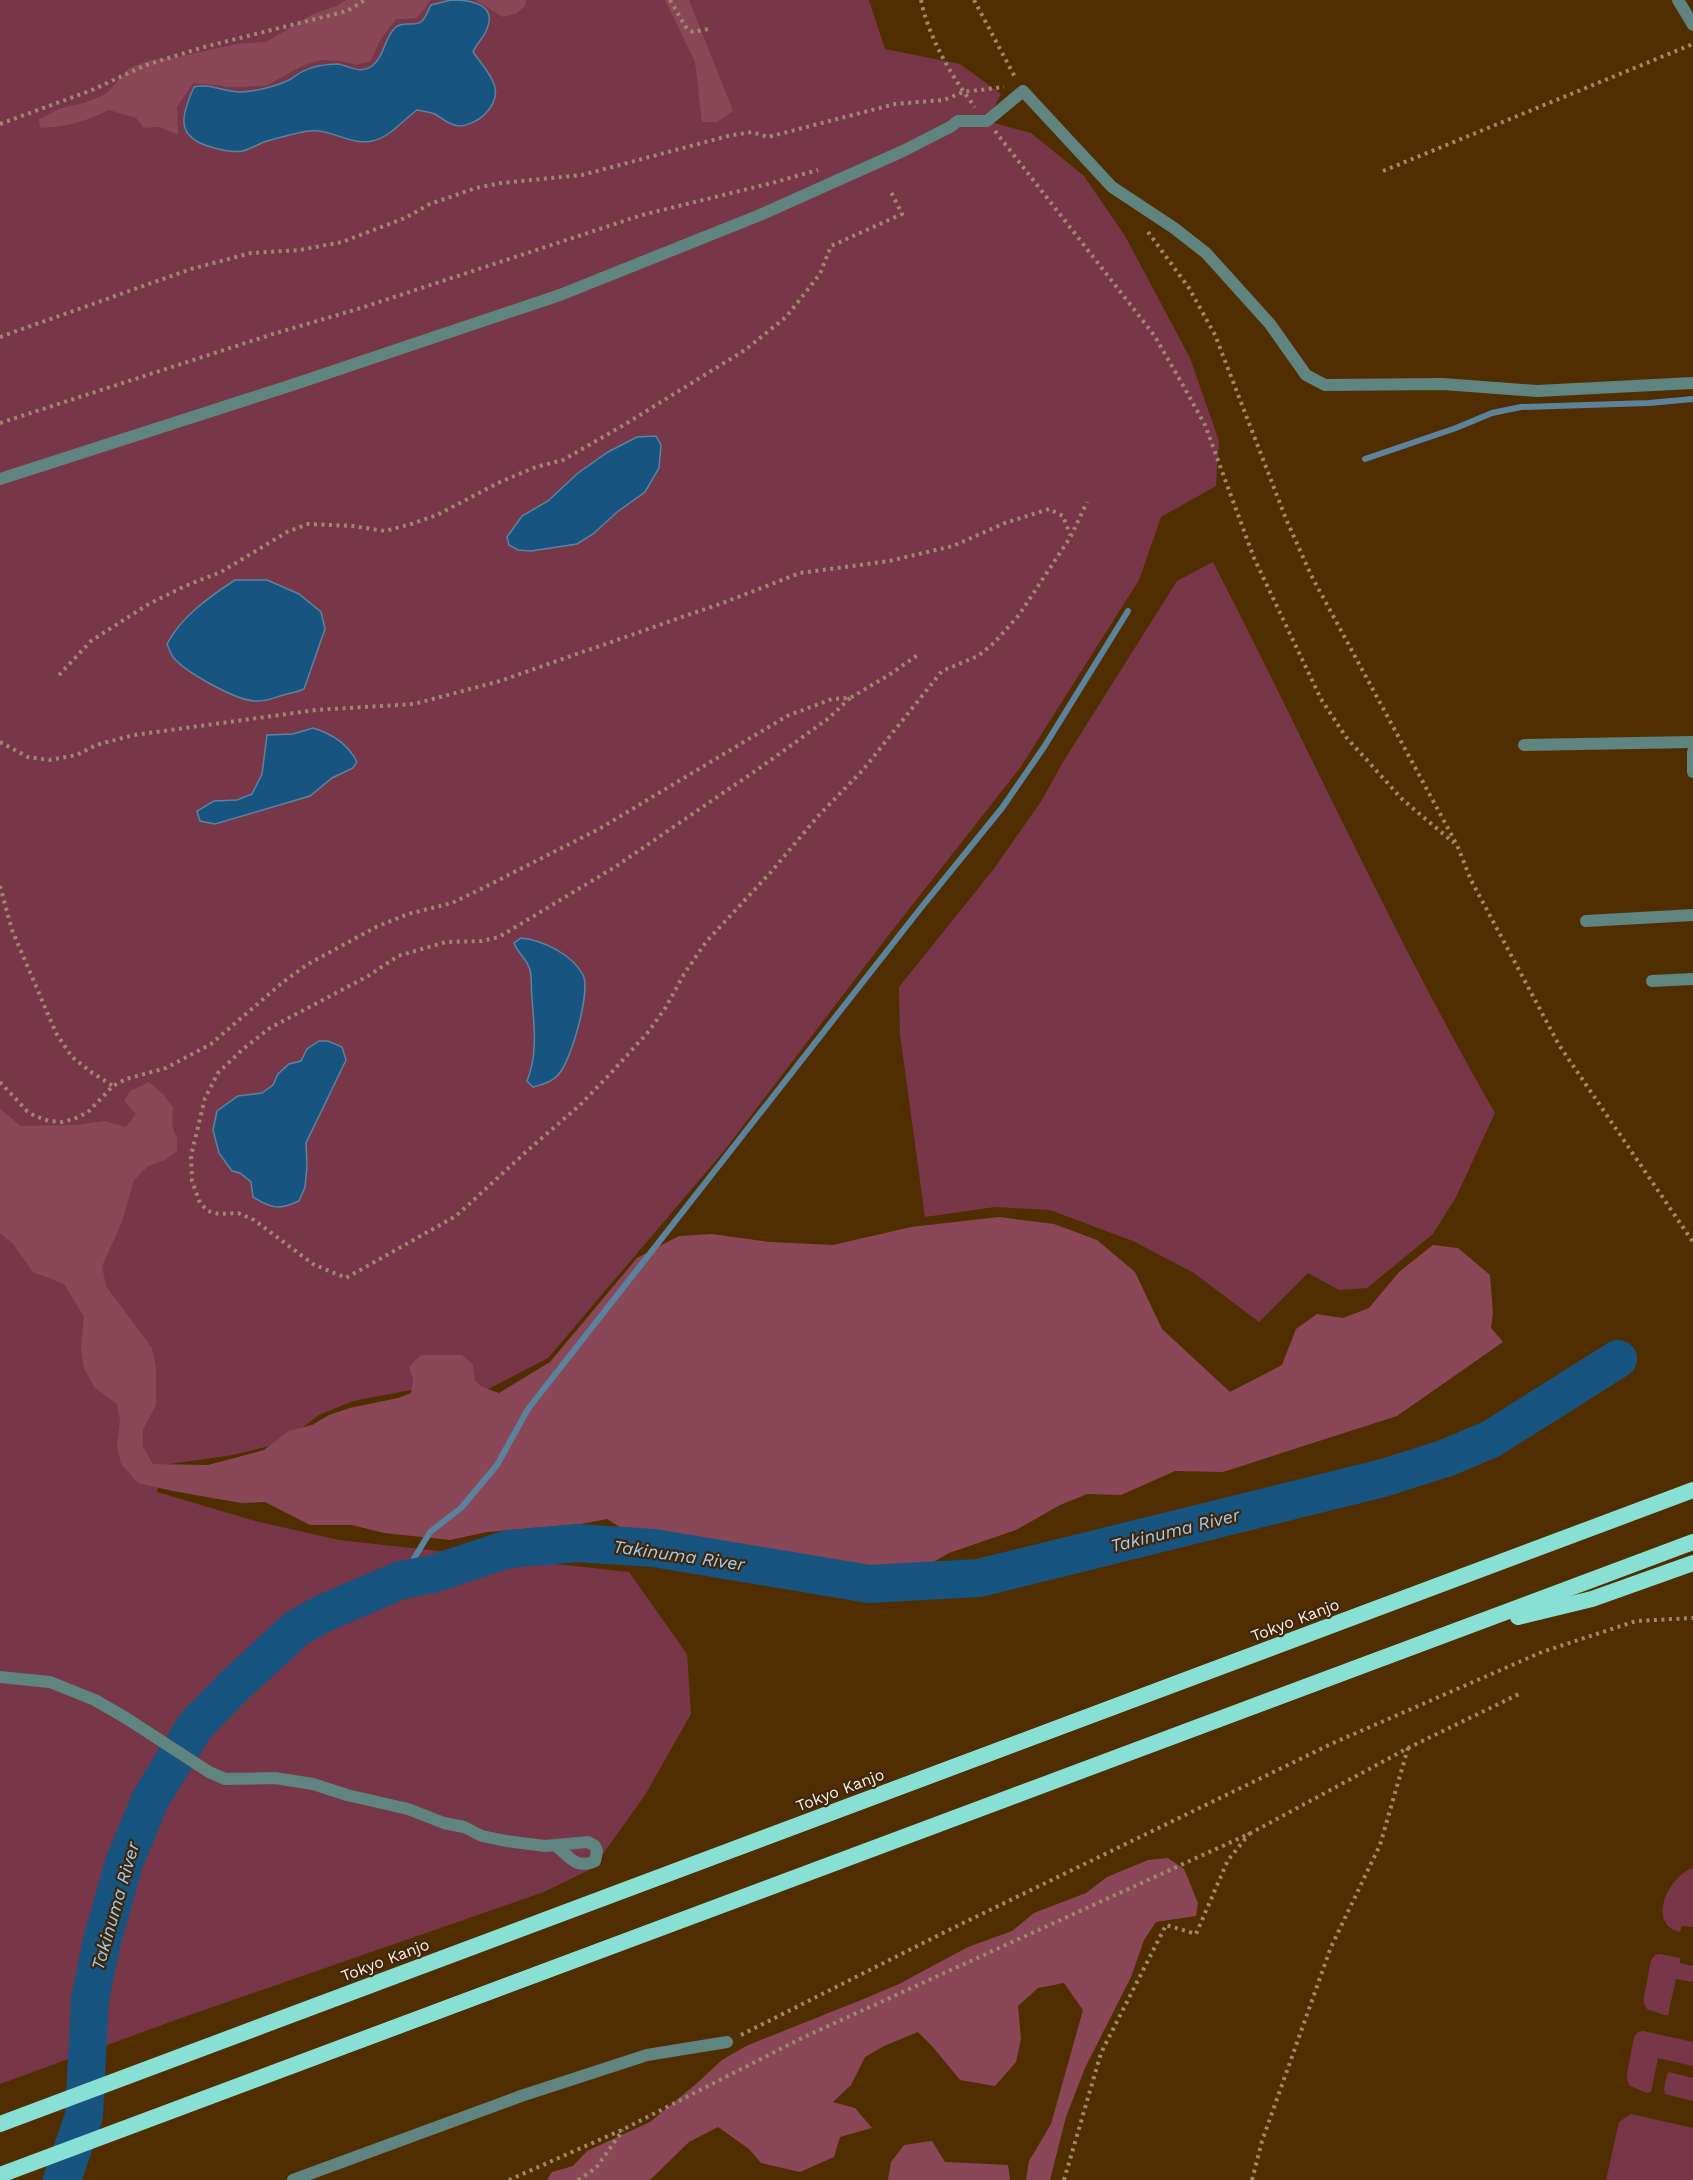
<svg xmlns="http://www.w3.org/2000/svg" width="1693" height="2180" viewBox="0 0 1693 2180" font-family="'Work Sans',sans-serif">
  <rect width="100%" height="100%" fill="#512e02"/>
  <!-- green -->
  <g fill="#783749">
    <polygon points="0,0 869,0 885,49 960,64 1001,94 987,121 1031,133 1084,176 1125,236 1190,358 1219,441 1216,486 1161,517 1139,580 1020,768 891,932 724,1151 548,1358 479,1394 421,1388 353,1401 319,1415 282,1443 233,1455 163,1465 157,1492 255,1521 339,1540 629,1572 687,1654 691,1714 645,1795 593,1868 544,1892 184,2017 0,2084"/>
    <path d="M1213 562C1308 746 1392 934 1495 1113L1456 1197 1433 1234 1367 1288 1339 1290 1308 1273 1259 1322 1194 1273 1133 1241 1050 1210 995 1207 925 1217 900 1034 899 987 993 870 1042 800 1063 762 1177 581Z"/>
    <path d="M1693 1868V1927L1682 1926 1680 1932C1645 1923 1670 1875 1693 1868Z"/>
    <polygon points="1660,1954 1680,1958 1680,1963 1693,1966 1693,1982 1676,1979 1668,2015 1664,2015 1647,2009 1644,2003 1644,1997 1651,1960 1655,1955"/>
    <polygon points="1643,2031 1693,2042 1693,2066 1658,2058 1651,2092 1647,2093 1630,2086 1627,2080 1627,2074 1634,2037 1638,2032"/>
    <polygon points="1669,2072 1693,2078 1693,2101 1665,2094 1664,2089 1667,2074"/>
    <polygon points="1631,2114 1693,2128 1693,2180 1606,2180 1619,2122"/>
  </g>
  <!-- forest -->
  <g fill="#8a4758">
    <path d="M346 0H431C416 19 422 19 396 19L380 40 371 61 356 65 341 61 321 60 302 66 266 86 232 87 193 83 177 107 178 135 160 127 144 128 136 118 109 110C80 123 72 126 40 128L39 119 61 108 84 103 106 94 129 68 151 60 178 57 236 44 266 42 313 14 336 6Z"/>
    <polygon points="475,0 526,0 525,6 517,13 503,17"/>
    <polygon points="665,0 689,0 733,111 717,122 702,122 695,62"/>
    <polygon points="149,1082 164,1095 173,1108 172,1126 177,1138 177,1151 165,1160 148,1166 134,1180 122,1222 102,1266 106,1286 152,1348 156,1369 156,1405 143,1430 143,1447 153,1464 208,1465 264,1450 289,1431 312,1425 329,1415 350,1408 398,1398 411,1393 413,1379 409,1367 421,1355 462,1355 473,1365 475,1381 482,1387 499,1393 550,1362 637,1258 679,1236 712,1234 769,1242 833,1245 911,1227 999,1217 1054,1224 1097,1240 1135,1272 1162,1329 1230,1392 1282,1365 1296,1329 1317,1314 1343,1318 1369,1308 1399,1272 1433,1245 1458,1248 1490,1275 1493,1313 1491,1328 1503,1342 1397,1416 1223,1472 1175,1471 1121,1495 1087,1494 1060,1505 1016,1530 949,1553 916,1572 855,1568 748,1554 628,1532 607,1519 581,1524 487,1532 450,1540 384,1533 352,1525 310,1525 265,1502 241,1503 173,1491 138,1483 121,1464 117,1446 120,1421 117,1404 94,1387 84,1368 81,1347 84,1317 64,1284 33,1272 13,1244 0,1233 0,1109 21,1126 75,1125 104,1121 126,1127 136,1114 124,1101 130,1091"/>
    <polygon points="1168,1858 1184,1869 1198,1903 1196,1916 1156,1922 1144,1940 1131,1977 1085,2068 1066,2117 1050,2180 1026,2180 1029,2161 1051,2124 1083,2010 1064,1983 1038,1988 1018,2006 1021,2039 1016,2062 995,2086 960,2080 933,2047 918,2032 884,2046 865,2057 851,2085 833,2102 855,2108 872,2128 840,2137 834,2157 800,2172 761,2163 749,2149 718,2127 689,2142 650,2180 547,2180 552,2172 573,2166 587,2151 650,2122 696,2084 722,2060 746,2046 866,1998 899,1984 968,1947 1012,1931 1034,1913 1086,1893 1107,1877 1148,1860"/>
    <polygon points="932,2141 945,2162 1008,2165 1010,2180 888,2180 891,2162 904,2145"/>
  </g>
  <!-- water -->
  <g fill="#17547f" stroke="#5c839e" stroke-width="1.5">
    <path d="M451 0C471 0 499 4 486 31 483 39 476 44 473 52 488 73 509 91 484 115 479 120 467 126 459 126 449 125 443 119 435 114 429 112 423 111 417 110 403 120 389 138 372 141 352 146 330 128 309 131 294 133 278 138 264 142 257 145 250 149 243 151 232 153 221 150 211 147 175 137 181 116 194 87 209 83 225 92 240 92 254 92 277 86 289 80 300 73 305 69 318 66 324 65 331 64 337 64 349 65 359 75 372 66 385 56 384 37 396 27 405 20 414 28 422 21 426 18 428 10 431 5Z"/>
    <polygon points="656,436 661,445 659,468 645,492 617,512 593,534 577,544 531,551 518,550 509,545 507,537 522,516 548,501 578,473 608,452 637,437"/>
    <path d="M235 580H267L299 594 321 612 325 629 304 689C297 692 294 692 287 694 275 697 267 702 255 701 235 700 185 672 173 657 170 653 169 648 167 644 181 617 209 597 235 580Z"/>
    <path d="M313 728C333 734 348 744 357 762L353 768 332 778 310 796 215 824 200 821 197 811 214 801 237 800 252 794 262 774 267 735 293 734Z"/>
    <path d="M521 938C542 940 572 954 583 975 591 991 571 1062 558 1075 552 1082 542 1085 533 1087L527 1081C538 1055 534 1026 532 998 531 989 532 979 530 970 527 958 517 953 514 943Z"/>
    <path d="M319 1041H328L342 1047 346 1060 306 1143 307 1167 305 1187 299 1201C279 1210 272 1209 253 1197L251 1182 240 1173 232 1171 219 1153 213 1130 217 1111 238 1096 262 1093 273 1085 278 1074 289 1064 301 1061 307 1049Z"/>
  </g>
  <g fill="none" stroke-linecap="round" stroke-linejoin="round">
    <!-- stream -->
    <g stroke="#5c839e" stroke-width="6">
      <polyline points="1365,459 1456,428 1492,413 1521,407 1649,403 1693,399"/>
      <polyline points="401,1580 430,1532 461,1508 497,1465 528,1409 920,909 1002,808 1044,747 1128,611"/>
    </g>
    <!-- river -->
    <polyline stroke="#17547f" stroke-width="38" points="62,2180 84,2116 90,1999 102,1941 124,1863 150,1800 195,1726 235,1685 297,1628 324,1613 401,1580 433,1574 508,1549 577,1543 654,1548 869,1584 979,1578 1383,1478 1446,1458 1491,1439 1618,1359"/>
    <!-- path -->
    <g stroke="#a0886b" stroke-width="4" stroke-dasharray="3 4.5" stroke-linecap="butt">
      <polyline points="670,0 687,29 693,32 708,29"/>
      <path d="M921 0C928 36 952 78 975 107"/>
      <polyline points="974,0 1016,79"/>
      <polyline points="0,124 92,90 146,65 204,47 347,11 365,0"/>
      <polyline points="995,131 1154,335 1184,387 1205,425 1254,558 1321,699 1346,737 1402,799 1454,843"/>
      <polyline points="1383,171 1693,44"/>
      <polyline points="1148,232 1189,288 1215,335 1286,519 1311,575 1457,845 1471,880 1559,1045 1693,1242"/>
      <polyline points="0,337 191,269 251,253 300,250 342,242 405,218 430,204 476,188 501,183 582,175 728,136 752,132 768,137 895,104 944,100 963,92 1004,87"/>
      <polyline points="0,423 273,334 361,308 642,215 772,183 818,170"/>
      <polyline points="59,675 91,641 147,605 185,586 221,572 287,532 308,524 353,526 385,531 411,524 437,515 500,482 536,467 563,460 627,423 745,350 786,317 820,274 831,246 902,214 890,190"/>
      <polyline points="850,698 829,718 761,767 615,867 499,937 482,941 446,942 398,956 368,976 270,1028 243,1049 218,1073 205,1098 191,1156 192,1181 200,1203 208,1211 219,1214 238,1213 254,1220 313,1264 346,1278 456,1216 527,1151 580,1105 611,1073 649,1031 666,1007 684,974 706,942 771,872 819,815 862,771 942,671 978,656 994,643 1019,615 1071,536 1087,502"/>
      <polyline points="0,742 28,757 49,760 77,755 96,745 134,735 316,710 414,704 500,681 728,601 800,573 889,561 953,546 1005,523 1049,509 1063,516 1070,535"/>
      <polyline points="0,886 12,930 56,1033 72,1057 91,1072 113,1086"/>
      <polyline points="0,1082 27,1111 35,1116 49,1121 62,1122 74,1119 88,1112 113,1086 126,1079 166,1068 211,1044 283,982 308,964 345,944 376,927 408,914 452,903 479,890 599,829 787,716 832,699 850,698 889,675 919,654"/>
      <polyline points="741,2035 951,1929 1331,1744 1542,1652 1636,1621 1693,1618"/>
      <polyline points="509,2180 624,2129 802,2038 1251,1833 1408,1748 1519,1694"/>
      <polyline points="578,2180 596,2168 623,2130"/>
      <polyline points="1064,2180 1101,2053 1166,1925 1196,1934 1228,1860 1250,1833"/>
      <polyline points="1252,2180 1262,2141 1331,1947 1380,1845 1408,1748"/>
    </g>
    <!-- service -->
    <g stroke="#60847f" stroke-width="12">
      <polyline points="1524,745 1693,742"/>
      <polyline points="1586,921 1693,915"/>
      <path d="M0 1677 50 1682 95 1700 126 1718 209 1772 225 1779 275 1778 313 1784 347 1795 408 1809 444 1823 464 1827 482 1836 506 1841 545 1846 588 1842 595 1846 597 1851 595 1861C576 1870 569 1856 555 1845"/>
      <polyline points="293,2180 521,2096 647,2055 727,2042"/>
    </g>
    <!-- minor -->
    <g stroke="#60847f" stroke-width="12">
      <polyline points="1678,0 1693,25"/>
      <polyline points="0,479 292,385 560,295 760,215 903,151 950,127 958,121 987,121 1023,91 1112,187 1174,228 1206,253 1270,324 1306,375 1325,385 1443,384 1537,391 1693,383"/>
      <polyline points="1693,752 1693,772"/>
      <polyline points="1652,981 1693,979"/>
    </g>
    <!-- trunk -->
    <g stroke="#88dfd3" stroke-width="16">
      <polyline points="1518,1617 1592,1599 1693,1563"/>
      <polyline points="0,2124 1693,1490"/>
      <polyline points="0,2175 1693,1542"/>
    </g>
  </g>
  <g text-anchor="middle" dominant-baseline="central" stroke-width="4.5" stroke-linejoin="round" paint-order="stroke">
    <!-- street labels -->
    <g font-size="16" fill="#fcf1e6" stroke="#40270b">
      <text transform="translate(1295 1620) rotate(-21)">Tokyo Kanjo</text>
      <text transform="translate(840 1790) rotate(-21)">Tokyo Kanjo</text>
      <text transform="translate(385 1960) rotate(-21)">Tokyo Kanjo</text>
    </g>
    <!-- water labels -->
    <g font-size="18" font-style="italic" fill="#9eccf4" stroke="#40270b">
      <text transform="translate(1175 1530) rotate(-14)">Takinuma River</text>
      <text transform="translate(679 1555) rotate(8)">Takinuma River</text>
      <text transform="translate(115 1906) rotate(-74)">Takinuma River</text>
    </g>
  </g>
</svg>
